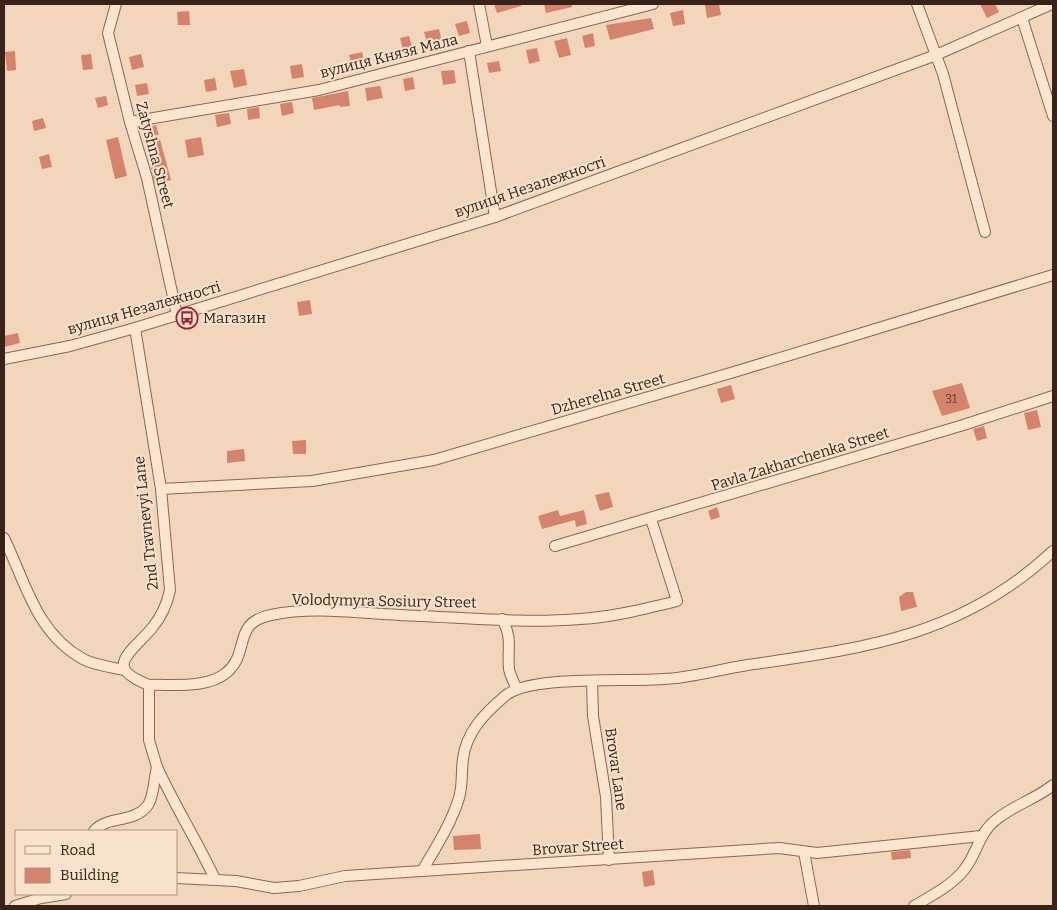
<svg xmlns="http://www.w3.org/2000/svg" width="1057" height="910" viewBox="0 0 1057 910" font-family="Bitter,serif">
  <rect width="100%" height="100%" fill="#f2d6bb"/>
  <!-- building -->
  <g fill="#d4836d">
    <polygon points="494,4 521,4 521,6 497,13"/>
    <polygon points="544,4 572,4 572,7 546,13"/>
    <polygon points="719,4 721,15 707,18 705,5"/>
    <polygon points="980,4 995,4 999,12 987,18"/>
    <polygon points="683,10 685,24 673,26 670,13"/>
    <polygon points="189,11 190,25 178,25 177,12"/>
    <polygon points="651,18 654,29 610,40 606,25"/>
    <polygon points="467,21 470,33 459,36 455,24"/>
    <polygon points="439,29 442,42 428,45 424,32"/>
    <polygon points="593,33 595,46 585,48 582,36"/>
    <polygon points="409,36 413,50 404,53 400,38"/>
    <polygon points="567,38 571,55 559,58 554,41"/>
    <polygon points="537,48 540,61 529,64 526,50"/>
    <polygon points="15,51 16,70 7,71 5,52"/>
    <polygon points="362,52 365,64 352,67 349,55"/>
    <polygon points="91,54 93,69 83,70 81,55"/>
    <polygon points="141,54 144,67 132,70 129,57"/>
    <polygon points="499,61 501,71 489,73 487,63"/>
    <polygon points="302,64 304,77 292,79 290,66"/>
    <polygon points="244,69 247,85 234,88 230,71"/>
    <polygon points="454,70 456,83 443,85 441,71"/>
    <polygon points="413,77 415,89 405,91 403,79"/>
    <polygon points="215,78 217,90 206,92 204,80"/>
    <polygon points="147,83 149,94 137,96 135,85"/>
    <polygon points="380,86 383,98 367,101 365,88"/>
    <polygon points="348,91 350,106 340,107 340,105 314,110 312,98"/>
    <polygon points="106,96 108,105 98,108 95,98"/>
    <polygon points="292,102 294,113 282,116 280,104"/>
    <polygon points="259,107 260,118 248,120 247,109"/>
    <polygon points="229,113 231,124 217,127 215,115"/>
    <polygon points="43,118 46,128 34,131 32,121"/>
    <polygon points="156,125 171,180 155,184 142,129"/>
    <polygon points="118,137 127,176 115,179 106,140"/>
    <polygon points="201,137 204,155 188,158 185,140"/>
    <polygon points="49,154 52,167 42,169 39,157"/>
    <polygon points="310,300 312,314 299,316 297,302"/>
    <polygon points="18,333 20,343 4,347 4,336"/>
    <polygon points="962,383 970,408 942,416 932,391"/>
    <polygon points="731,385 735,399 721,403 717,389"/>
    <polygon points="1037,410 1041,427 1028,430 1024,413"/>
    <polygon points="984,426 987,438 977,441 973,429"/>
    <polygon points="306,440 306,454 293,454 292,441"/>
    <polygon points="244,449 245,461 227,463 227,451"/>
    <polygon points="609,492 613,507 600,511 595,495"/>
    <polygon points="717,507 720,517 711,520 708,511"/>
    <polygon points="558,510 560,516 584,510 587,524 576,527 575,520 542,529 538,516"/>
    <polygon points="906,592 913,592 917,607 901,611 899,597"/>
    <polygon points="480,834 481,849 454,850 453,836"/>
    <polygon points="910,850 911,858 892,860 891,852"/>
    <polygon points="653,870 655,885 644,887 642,872"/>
  </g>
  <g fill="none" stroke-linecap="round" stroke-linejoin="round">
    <!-- minor casing -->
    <g stroke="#8a6653" stroke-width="12">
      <g id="minor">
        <polyline points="116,4 108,33 130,122 147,178 177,315"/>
        <polyline points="479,4 487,46"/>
        <polyline points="917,4 943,74 985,232"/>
        <polyline points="1022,18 1053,116"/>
        <polyline points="469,51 495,217"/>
        <polyline points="130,122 319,90 653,4"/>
        <path d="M135 328 161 489 170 590C167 605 162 616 152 628 131 653 102 667 149 685"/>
        <polyline points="4,359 70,346 135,328 495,217 936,55 1052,4"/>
        <polyline points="161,489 312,481 434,460 734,372 1053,275"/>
        <path d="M4 538C26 583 36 633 83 659 94 665 111 667 124 670"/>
        <polyline points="555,546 960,426 1053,396"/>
        <path d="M502 619C513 639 507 648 509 669 510 675 514 682 516 688"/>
        <polyline points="592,681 593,716 606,797 609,860"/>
        <path d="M157 767 149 740V685C173 684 206 689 226 673 251 653 231 623 271 615 312 606 358 613 399 615 459 617 521 624 580 619 613 617 645 609 677 601L651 519"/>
        <path d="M94 831C108 815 134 824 148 805 154 796 154 778 157 767 175 806 197 841 215 879"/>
        <polyline points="804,852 814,906"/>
        <path d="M422 871C436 847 451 824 459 798 463 785 461 772 463 759 466 732 485 713 505 696 529 675 628 682 663 679 691 678 720 669 748 665 865 648 962 636 1053 551"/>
        <polyline points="176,878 236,881 274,888 299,886 345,876 779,848 817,853 981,836"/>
        <polyline points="15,906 41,898 66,894"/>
        <path d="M914 906C931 896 951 886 964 870 977 854 979 832 997 819 1014 805 1036 799 1053 785"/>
      </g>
    </g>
    <!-- minor -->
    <use href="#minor" stroke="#fce5cf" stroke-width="10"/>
  </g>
  <!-- icons -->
  <defs>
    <g id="bus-ring" transform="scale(1.125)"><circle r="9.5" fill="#f8e2cb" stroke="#9f1e39" stroke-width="1.5"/><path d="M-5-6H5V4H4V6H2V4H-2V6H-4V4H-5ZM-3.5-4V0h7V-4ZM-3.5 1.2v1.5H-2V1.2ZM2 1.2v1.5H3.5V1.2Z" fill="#9f1e39"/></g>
  </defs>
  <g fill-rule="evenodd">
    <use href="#bus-ring" x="187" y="318"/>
  </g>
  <g text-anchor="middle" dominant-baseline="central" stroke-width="4" stroke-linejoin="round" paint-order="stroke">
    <!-- number labels -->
    <g font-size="12" fill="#5f3a2f">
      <text x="951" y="399">31</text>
    </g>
    <!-- street labels -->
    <g font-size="15" fill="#38221a" stroke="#f8e2cb">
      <text transform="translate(389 56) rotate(-14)">вулиця Князя Мала</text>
      <text transform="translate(155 155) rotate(75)">Zatyshna Street</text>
      <text transform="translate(530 187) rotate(-19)">вулиця Незалежності</text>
      <text transform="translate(144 308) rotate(-16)">вулиця Незалежності</text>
      <text transform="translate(608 394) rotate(-16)">Dzherelna Street</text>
      <text transform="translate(800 459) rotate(-17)">Pavla Zakharchenka Street</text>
      <text transform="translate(146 523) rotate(-96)">2nd Travnevyi Lane</text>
      <text transform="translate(384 601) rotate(1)">Volodymyra Sosiury Street</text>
      <text transform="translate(616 769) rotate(82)">Brovar Lane</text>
      <text transform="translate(578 847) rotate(-4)">Brovar Street</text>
    </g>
    <!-- poi labels -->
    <g font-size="15" fill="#38221a" stroke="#f8e2cb" text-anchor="start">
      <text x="203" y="318">Магазин</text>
    </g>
  </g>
  <!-- border -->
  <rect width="1057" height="910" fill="none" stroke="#38221a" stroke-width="10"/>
  <!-- legend -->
  <rect x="15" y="830" width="162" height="65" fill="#f8e2cb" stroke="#ab9584"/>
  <rect x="25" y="846" width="25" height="8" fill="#fce5cf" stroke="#ab9584"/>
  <text x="60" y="855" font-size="15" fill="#38221a">Road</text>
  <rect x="25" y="868" width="25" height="15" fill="#d4836d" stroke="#ab9584"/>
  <text x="60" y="880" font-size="15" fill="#38221a">Building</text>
</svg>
